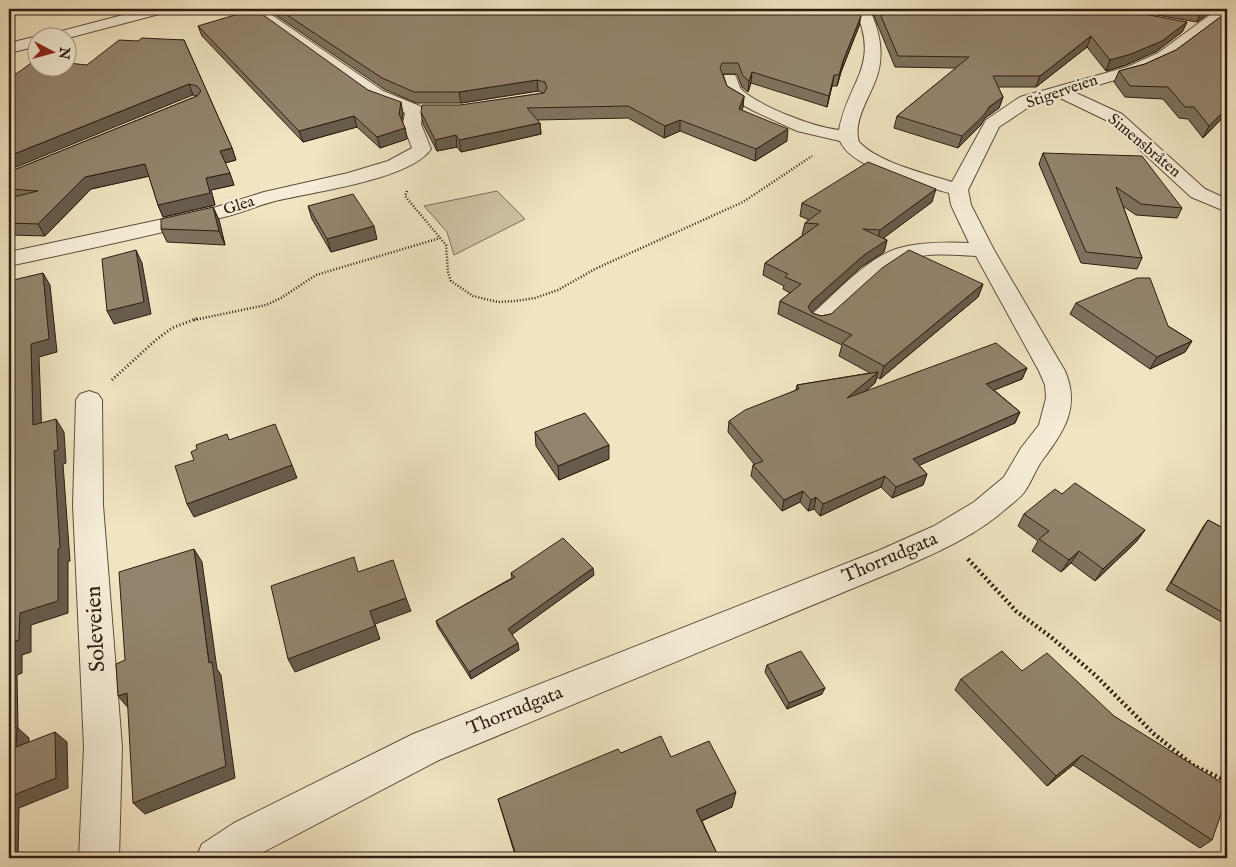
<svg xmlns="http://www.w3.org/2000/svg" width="1236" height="867" viewBox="0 0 1236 867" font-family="'IM FELL English',serif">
  <rect width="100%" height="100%" fill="#f0e4c1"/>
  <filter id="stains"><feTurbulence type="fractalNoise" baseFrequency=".004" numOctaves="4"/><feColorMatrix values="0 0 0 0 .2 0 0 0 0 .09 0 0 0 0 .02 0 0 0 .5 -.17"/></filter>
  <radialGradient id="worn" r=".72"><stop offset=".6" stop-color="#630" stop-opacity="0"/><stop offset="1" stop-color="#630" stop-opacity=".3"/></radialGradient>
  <!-- green -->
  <polygon fill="#cfc2a3" stroke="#7e6f5a" points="497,191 525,219 454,255 447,232 424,206"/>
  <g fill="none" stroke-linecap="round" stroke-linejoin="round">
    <!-- minor casing -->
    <g stroke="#5e4e3e" stroke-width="2">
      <g id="minor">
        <polygon points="146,9 169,9 167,12 68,38 44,38 46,35"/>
        <path d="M247 9H263L383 91 420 106 423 110 421 124 431 149C410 180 311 192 275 201 256 206 239 214 220 218 151 236 79 251 9 266V252L210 209 264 192 348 173 388 161 412 148 403 124 405 113 371 99Z"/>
        <path d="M855 9H869C879 28 884 52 878 73 872 95 852 119 859 142 879 163 924 173 952 182L986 120 1020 97 1127 67 1158 53 1218 9H1227V16L1170 59 1139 73 1074 92 1122 114 1205 189 1227 199V212L1191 197 1110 122 1058 97 1032 105 999 127 968 190 971 205 994 250 1065 371C1080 406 1065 430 1044 458 1036 468 1032 481 1025 491 1021 497 1014 502 1008 507 977 535 940 551 902 568L439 760 252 858H196L202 844 234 823 413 734 880 550 934 526 974 502 1004 477 1021 448 1039 425 1046 398 1045 385 1039 371 976 256C955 255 929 252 909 259 882 268 849 306 827 325L819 327 811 325 807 320 811 315C835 294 866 259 896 249 919 242 945 242 969 243L951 205 949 193C922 185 851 169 840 141L797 131 754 111 728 97 721 78 723 75H735C738 80 739 88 743 91 764 108 813 127 839 130 848 81 881 66 855 9Z"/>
        <polygon points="38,36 42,38 38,38 38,46 9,53 9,43"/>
        <polygon points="89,391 98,394 102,400 103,505 122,747 119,858 79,858 84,747 73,505 76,400 80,394"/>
      </g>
    </g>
    <!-- path-far2 -->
    <g stroke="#2e1c12" stroke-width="2.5" stroke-dasharray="1 2" stroke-linecap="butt">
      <polyline points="407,191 405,196 446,245 448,272 451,281 473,296 498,302 515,301 535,298 558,290 595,269 743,202 812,156"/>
      <polyline points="194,320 266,305 281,298 316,275 440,238"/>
    </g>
    <!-- path-far1 -->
    <polyline stroke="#2e1c12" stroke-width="3" stroke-dasharray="1 2.5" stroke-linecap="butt" points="112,380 157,339 172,328 198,318"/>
    <!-- path -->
    <polyline stroke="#2e1c12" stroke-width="4.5" stroke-dasharray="2 3" stroke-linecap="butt" points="968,559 1016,611 1051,637 1095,675 1154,734 1194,766 1227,781"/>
    <!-- minor -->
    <use href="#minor" fill="#f5edd7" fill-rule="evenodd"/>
  </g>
  <!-- wall -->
  <g fill="#7e725e" stroke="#2e1c12">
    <polygon points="273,9 859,9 859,26 841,72 837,86 832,86 827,107 751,83 748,92 742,87 737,74 723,74 727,86 744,96 743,107 741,110 787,141 755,161 680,131 664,138 628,118 537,120 540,123 541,134 461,152 457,147 437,151 423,124 421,112 543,93 538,91 461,103 416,103 384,89 274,14"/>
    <polygon points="870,9 1026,9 1025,9 1187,22 1182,32 1157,51 1126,65 1106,71 1087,47 1036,87 998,87 1003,97 999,108 985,118 980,126 958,148 894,128 897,116 956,68 895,67 874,16"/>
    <polygon points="1122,9 1215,9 1197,22"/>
    <polygon points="1227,12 1227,113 1203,138 1188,119 1179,118 1163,99 1125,97 1114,82 1119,71 1145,64 1176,50"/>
    <polygon points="198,26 368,90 403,113 402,121 405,128 407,139 380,148 357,127 303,142 202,36"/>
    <polygon points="184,40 232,148 236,160 225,163 234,185 211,190 215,205 163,217 158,205 149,176 91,189 45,236 9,235 9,172 197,96 87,65 138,41"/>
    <polygon points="1043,153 1182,208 1177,218 1136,215 1123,206 1142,258 1137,269 1081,263 1039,164"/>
    <polygon points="932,202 883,238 887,240 884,252 861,267 811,312 812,313 821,316 983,284 978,297 880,379 877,377 875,383 866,391 1027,368 1022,379 994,390 1020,412 1015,423 919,465 927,474 923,485 892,498 881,487 820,516 814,509 808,511 800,502 782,511 751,476 753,465 754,464 728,432 729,421 796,390 797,385 870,373 839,356 842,345 778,314 780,301 790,293 783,289 784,286 763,275 765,263 803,235 802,235 805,223 809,220 800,216 802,203"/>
    <polygon points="308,206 377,239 331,252 312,219"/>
    <polygon points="213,207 219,220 225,245 167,242 161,229"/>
    <polygon points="1076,303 1168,326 1192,341 1185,352 1150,369 1070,314"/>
    <polygon points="535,432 609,459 559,480 536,446"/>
    <polygon points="1062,494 1145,530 1136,542 1095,581 1071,563 1061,572 1032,551 1038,541 1018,526 1024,514"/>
    <polygon points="1208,520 1227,530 1227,625 1166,590 1203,527"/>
    <polygon points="511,573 594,575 512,634 519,650 471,679 438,627 436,621 512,578"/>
    <polygon points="767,665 822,694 787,709 765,672"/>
    <polygon points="1022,671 1212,840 1200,848 1073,765 1047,786 955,690 961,679"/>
    <polygon points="621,753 671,757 732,807 702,821 719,858 516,858 498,799"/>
  </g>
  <!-- shaded-wall -->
  <g fill="#675c4c" stroke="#2e1c12">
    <polygon points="1206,9 1215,9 1197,22 1201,12"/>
    <polygon points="861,16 859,26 841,72 837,86 843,61"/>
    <polygon points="1187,22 1182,32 1157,51 1126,65 1106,71 1110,60"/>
    <polygon points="1091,36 1087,47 1036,87 1040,76"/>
    <polygon points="752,72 751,83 748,92 749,81"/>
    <polygon points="834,75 832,86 827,107 829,96"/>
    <polygon points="537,80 538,91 461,103 459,92"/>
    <polygon points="189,84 193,95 9,170 9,156"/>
    <polygon points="744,96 743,107 738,121 739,109"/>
    <polygon points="1003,97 999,108 985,118 980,126 958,148 962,136 989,107"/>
    <polygon points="401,102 403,113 401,125 399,114"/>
    <polygon points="1227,108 1227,113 1203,138 1209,126"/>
    <polygon points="354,116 357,127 303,142 299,131"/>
    <polygon points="680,120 680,131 664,138 665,126"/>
    <polygon points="540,123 541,134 461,152 459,140"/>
    <polygon points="405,128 407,139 380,148 377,137"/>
    <polygon points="788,129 787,141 755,161 756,149"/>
    <polygon points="456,135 457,147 437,151 435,140"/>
    <polygon points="232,148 236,160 225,163 220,151"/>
    <polygon points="145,164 150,176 91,189 45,236 38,224 85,177"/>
    <polygon points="230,173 234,185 211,190 215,205 163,217 158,205 206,178"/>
    <polygon points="936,189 932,202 877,243 880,230"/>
    <polygon points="213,207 219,220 225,245 219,231"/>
    <polygon points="374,226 377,239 331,252 327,239"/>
    <polygon points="887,240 884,252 861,267 810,314 808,307 812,301 864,255"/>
    <polygon points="136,250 142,263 151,314 114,324 107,311"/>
    <polygon points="43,273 50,285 57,352 39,357 42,438 33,425 31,344"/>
    <polygon points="983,284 978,297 880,379 884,366"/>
    <polygon points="1192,341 1185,352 1150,369 1157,357"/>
    <polygon points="1027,368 1022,379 982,395 986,384"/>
    <polygon points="878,372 875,383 844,409 847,398"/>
    <polygon points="1020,412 1015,423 909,470 913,459"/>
    <polygon points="56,419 64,432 66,463 63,464 70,561 68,561 68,613 31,625 31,652 22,655 22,673 17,675 18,728 29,738 28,757 16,747 9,735 9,662 10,643 20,613"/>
    <polygon points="609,445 609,459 559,480 558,466"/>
    <polygon points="292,465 297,478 194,517 187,504"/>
    <polygon points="927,474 923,485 892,498 896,487"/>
    <polygon points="885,476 881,487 820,516 823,504"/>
    <polygon points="803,491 800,502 782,511 784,500"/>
    <polygon points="816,497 814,509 808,511 811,500"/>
    <polygon points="1145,530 1136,542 1095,581 1103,569"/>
    <polygon points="194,549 202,562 217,669 221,675 235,778 145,814 133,803 209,663"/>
    <polygon points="1079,551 1071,563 1061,572 1069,560"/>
    <polygon points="593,568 594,575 510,636 508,629"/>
    <polygon points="406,598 411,611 375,624 380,639 295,672 288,659 370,611"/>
    <polygon points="518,643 519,650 471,679 469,672"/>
    <polygon points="825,688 822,694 787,709 789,703"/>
    <polygon points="127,693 129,709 118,696"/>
    <polygon points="55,732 67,742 68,788 19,808 18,858 9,858 9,797"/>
    <polygon points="1082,755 1073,765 1047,786 1056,776"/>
    <polygon points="736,792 732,807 694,824 696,810"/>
  </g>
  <!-- building -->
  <g fill="#93846d" stroke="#2e1c12">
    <polygon points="255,9 368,90 401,102 399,114 405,128 377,137 354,116 299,131 198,26"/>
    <polygon points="278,9 859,9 861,16 843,61 839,75 834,75 829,96 752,72 749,81 743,76 738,63 722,63 720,68 727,86 744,96 739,109 788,129 756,149 680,120 665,126 628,106 527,108 540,123 459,140 456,135 435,140 421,112 422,105 460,105 544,93 547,88 545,82 537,80 459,92 414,92 382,78"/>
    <polygon points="878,9 1025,9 1025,10 1035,10 1037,9 1117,9 1187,22 1162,41 1131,54 1110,60 1091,36 1040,76 993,76 1003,97 989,107 984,115 962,136 897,116 969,57 898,56"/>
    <polygon points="1184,9 1206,9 1201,12"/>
    <polygon points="1227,12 1227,108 1209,126 1194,107 1185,107 1168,87 1130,86 1119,71 1145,64 1176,50"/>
    <polygon points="142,38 184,40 232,148 220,151 230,173 206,178 210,193 158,205 145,164 85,177 38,224 9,223 9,198 38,191 9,189 9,172 197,96 201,91 197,86 189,84 9,156 9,79 34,61 38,62 38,68 68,68 68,63 87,65 119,40 138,41"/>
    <polygon points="1043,153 1142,156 1182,208 1141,204 1116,187 1142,258 1086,252"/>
    <polygon points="868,162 936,189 880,230 863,229 887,240 864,255 812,301 808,307 812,313 821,316 831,314 882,268 909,250 983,284 884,366 842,343 852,335 780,301 801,284 785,277 788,274 765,263 819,224 805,223 821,211 802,203"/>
    <polygon points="353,194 374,226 327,239 308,206"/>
    <polygon points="213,207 219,231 161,229 161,219"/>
    <polygon points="136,250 144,302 107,311 102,259"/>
    <polygon points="43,273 49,339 31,344 33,425 56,419 58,450 54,451 60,548 58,549 58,601 20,613 19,640 10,643 10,661 9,662 9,281"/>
    <polygon points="1137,278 1150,278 1168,326 1192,341 1157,357 1076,303"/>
    <polygon points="996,343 1027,368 986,384 1020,412 913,459 927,474 896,487 885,476 823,504 816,497 811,500 803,491 784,500 753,465 763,461 729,421 745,410 799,389 797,385 878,372 847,398"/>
    <polygon points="585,413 609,445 558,466 535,432"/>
    <polygon points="275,424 292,465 187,504 175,466 194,460 191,452 197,449 196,445 227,434 229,440"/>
    <polygon points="1075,483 1145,530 1103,569 1079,551 1069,560 1039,539 1049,531 1024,514 1055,489 1062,494"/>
    <polygon points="1208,520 1227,530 1227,615 1171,583"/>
    <polygon points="563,538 593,568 508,629 518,643 469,672 436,621 515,577 511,573"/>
    <polygon points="194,549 209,663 212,662 226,766 133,803 127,693 118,696 116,664 125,660 119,572"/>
    <polygon points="354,557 358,572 393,560 406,598 370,611 375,626 288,659 271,586"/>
    <polygon points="801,651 825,688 789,703 767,665"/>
    <polygon points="1002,651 1022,671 1047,653 1114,716 1227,786 1227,797 1212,840 1082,755 1056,776 961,679"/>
    <polygon points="17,727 16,747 55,732 56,778 9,797 9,730"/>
    <polygon points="661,736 671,757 709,741 736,792 696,810 719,858 517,858 498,799 618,749 621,753"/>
  </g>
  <g text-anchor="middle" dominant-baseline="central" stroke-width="4.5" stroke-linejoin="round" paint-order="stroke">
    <!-- far-street labels -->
    <g font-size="16" fill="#2e1c12" stroke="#f5edd7">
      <text transform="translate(1062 92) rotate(-19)">Stigerveien</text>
      <text transform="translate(1144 146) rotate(40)">Simensbråten</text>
      <text transform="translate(239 206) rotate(-17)">Glea</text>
    </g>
    <!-- street labels -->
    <g font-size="19" fill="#2e1c12" stroke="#f5edd7">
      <text transform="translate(890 558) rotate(-23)">Thorrudgata</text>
      <text transform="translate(515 711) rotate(-22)">Thorrudgata</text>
    </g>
    <!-- near-street labels -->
    <g font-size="22" fill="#2e1c12" stroke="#f5edd7">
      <text transform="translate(96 629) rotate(-93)">Soleveien</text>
    </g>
  </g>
  <!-- margin -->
  <rect width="1236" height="867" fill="none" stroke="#f0e4c1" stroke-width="30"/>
  <rect x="10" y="10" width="1216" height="847" fill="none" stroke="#2e1c12" stroke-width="2.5"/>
  <rect x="15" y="15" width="1206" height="837" fill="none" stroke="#2e1c12"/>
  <!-- north arrow -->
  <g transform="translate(52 52) rotate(96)"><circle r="24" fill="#f5edd7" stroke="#a59988"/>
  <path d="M0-4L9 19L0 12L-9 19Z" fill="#8f2418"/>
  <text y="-8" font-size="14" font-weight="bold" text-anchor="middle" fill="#2e1c12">N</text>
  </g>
  <rect width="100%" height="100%" filter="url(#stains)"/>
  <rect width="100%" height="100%" fill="url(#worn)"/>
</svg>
